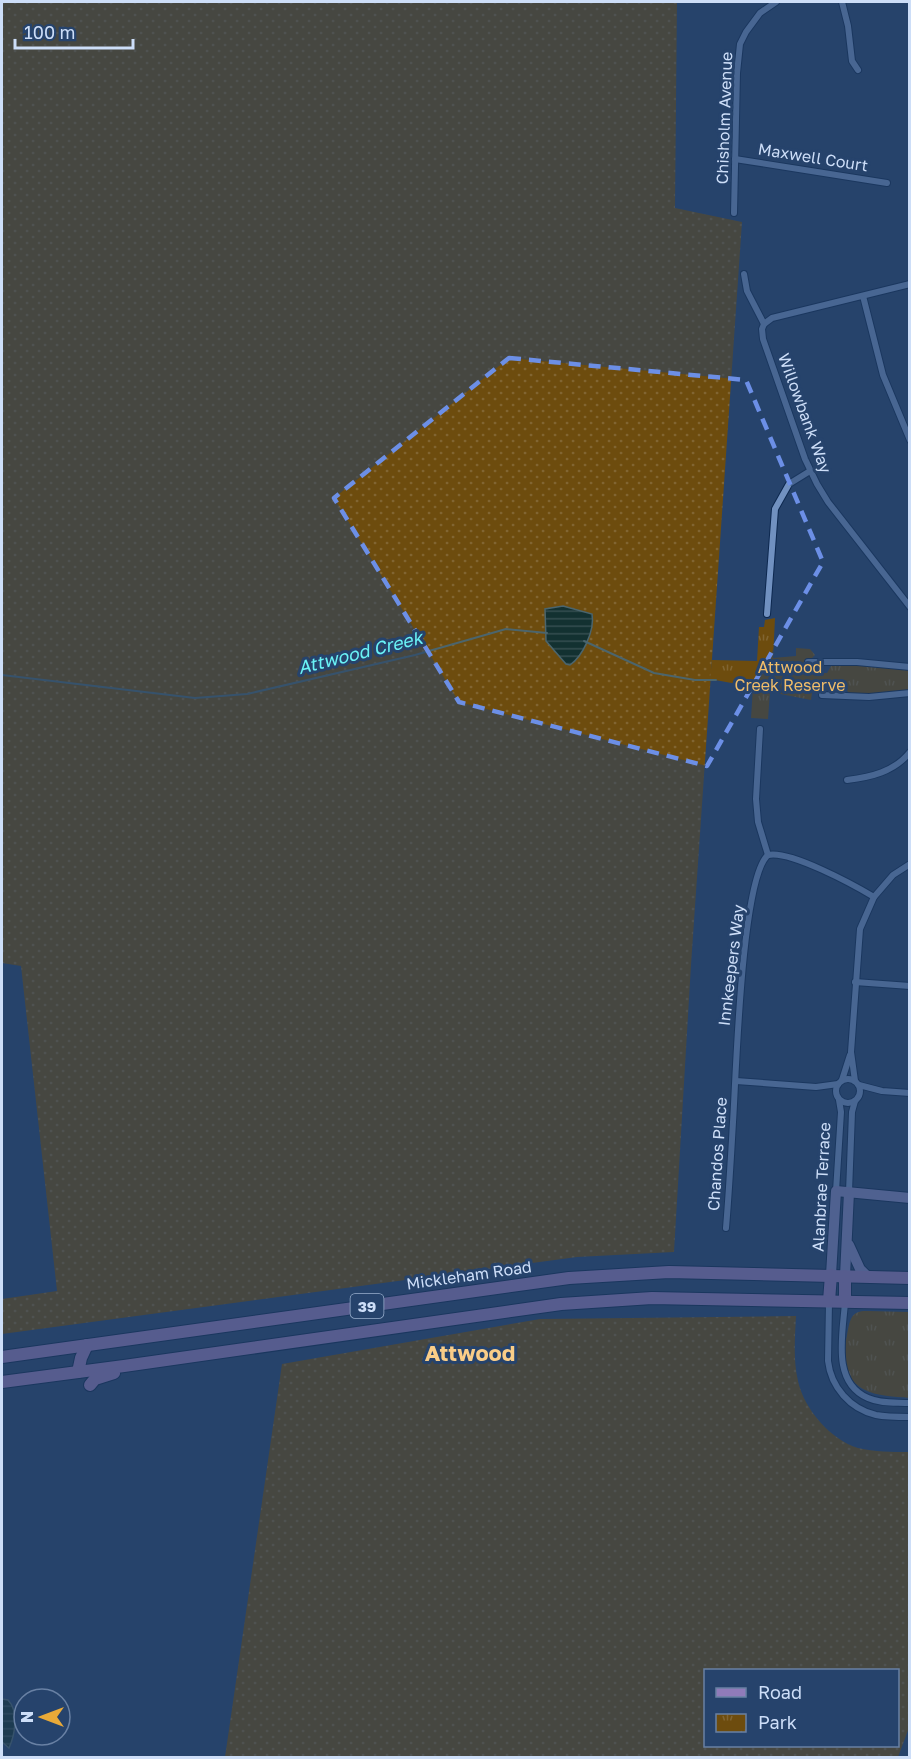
<svg xmlns="http://www.w3.org/2000/svg" width="911" height="1759" viewBox="0 0 911 1759" font-family="'Golos Text',sans-serif">
  <defs>
    <pattern id="grass-dots" width="8" height="8" patternUnits="userSpaceOnUse" patternTransform="scale(1.5)"><rect width="8" height="8" fill="#6d4c0e"/><path d="M2 2h.1M6 6h.1" fill="none" stroke="#816532" stroke-width="1.8" stroke-linecap="round"/></pattern>
    <pattern id="park-tufts" width="24" height="20" patternUnits="userSpaceOnUse" patternTransform="scale(1.5)"><rect width="24" height="20" fill="#6d4c0e"/><path d="M3 7l-1-3M5 7V3M7 7l1-3M15 17l-1-3M17 17v-4M19 17l1-3" fill="none" stroke="#816532"/></pattern>
    <pattern id="water-rules" width="6" height="5" patternUnits="userSpaceOnUse" patternTransform="scale(1.5)"><rect width="6" height="5" fill="#133131"/><path d="M0 2.5h6" fill="none" stroke="#344e50"/></pattern>
  </defs>
  <rect width="100%" height="100%" fill="#26436c"/>
  <!-- grass -->
  <g fill="url(#grass-dots)" fill-rule="evenodd">
    <polygon points="2,2 677,2 675,208 742,222 691,965 674,1252 577,1257 2,1334 2,1299 57,1291 21,966 2,963"/>
    <path d="M796 1316C795 1337 793 1360 798 1381 804 1409 831 1440 858 1448 874 1452 893 1452 909 1452L910 1725 898 1757H225L282 1364 540 1319ZM706 1670H898V1746H706Z"/>
  </g>
  <!-- park -->
  <g fill="url(#park-tufts)">
    <polygon points="775,618 773,658 796,656 796,648 810,649 815,655 809,661 809,666 818,666 823,673 827,673 831,666 835,664 909,669 909,691 891,694 850,694 842,685 839,684 833,691 822,689 812,693 811,700 770,692 768,719 751,718 753,687 710,679 712,660 757,661 759,627 764,627 765,620"/>
    <path d="M868 1311 909 1312V1398C895 1396 877 1397 863 1389 843 1378 843 1355 847 1335 848 1330 849 1322 852 1317 856 1311 862 1311 868 1311Z"/>
  </g>
  <!-- water -->
  <g fill="url(#water-rules)" stroke="#4b656d" stroke-width="1.5">
    <path d="M563 606 592 614C595 630 583 656 570 665L566 664 546 641 545 609Z"/>
    <path d="M2 1699 8 1700C19 1711 15 1735 9 1748L2 1742Z"/>
  </g>
  <g fill="none" stroke-linecap="round" stroke-linejoin="round">
    <!-- stream -->
    <g stroke="#4b656d" stroke-width="2">
      <polyline points="584,641 654,673 695,680 716,680"/>
      <polyline points="2,675 195,698 247,694 415,655 506,629 547,633"/>
    </g>
    <!-- street casing -->
    <g stroke="#0d284f" stroke-width="8">
      <g id="street">
        <polyline points="842,2 848,26 852,61 858,70"/>
        <polyline points="735,159 887,183"/>
        <polyline points="734,213 737,73 740,44 746,32 760,13 776,2"/>
        <polyline points="744,274 747,291 764,324 762,329 763,339 805,459 817,484 828,502 910,607"/>
        <polyline points="863,296 883,375 910,440"/>
        <polyline points="764,324 772,318 910,284"/>
        <polyline points="767,614 775,509 789,484 810,471"/>
        <polyline points="808,662 857,662 910,667"/>
        <polyline points="822,695 869,697 910,693"/>
        <polyline points="760,729 756,799 758,822 768,855"/>
        <path d="M847 780C871 777 894 772 910 752"/>
        <path d="M768 855C790 850 854 885 874 897"/>
        <polyline points="855,982 910,986"/>
        <circle cx="848" cy="1091" r="12"/>
        <polyline points="842,1080 850,1055"/>
        <polyline points="736,1081 816,1087 838,1084"/>
        <polyline points="855,1081 851,1052 860,929 874,897 893,875 910,864"/>
        <polyline points="859,1085 882,1091 910,1093"/>
        <polyline points="836,1191 841,1112 839,1100"/>
        <polyline points="849,1192 852,1112 855,1101"/>
        <path d="M726 1228C729 1192 731 1157 733 1122 736 1079 741 878 768 855"/>
        <path d="M829 1302 828 1361C831 1387 850 1409 876 1415 886 1417 899 1417 910 1417"/>
        <path d="M845 1302C843 1334 831 1382 868 1398 881 1404 896 1402 910 1403"/>
      </g>
    </g>
    <!-- secondary casing -->
    <g stroke="#0d284f" stroke-width="12">
      <g id="secondary">
        <polyline points="849,1245 860,1269 867,1276"/>
        <polyline points="831,1275 836,1191 910,1198"/>
        <polyline points="845,1276 849,1192"/>
      </g>
    </g>
    <!-- primary casing -->
    <g stroke="#0d284f" stroke-width="14">
      <g id="primary">
        <polyline points="829,1301 831,1275"/>
        <polyline points="845,1301 845,1276"/>
        <polyline points="2,1357 569,1278 669,1272 910,1278"/>
        <polyline points="78,1372 81,1358 87,1345"/>
        <polyline points="2,1382 124,1366 561,1304 652,1298 910,1303"/>
        <polyline points="90,1385 95,1379 114,1373"/>
      </g>
    </g>
    <!-- street -->
    <use href="#street" stroke="#7191c0" stroke-width="6"/>
    <!-- secondary -->
    <use href="#secondary" stroke="#8086bd" stroke-width="10"/>
    <!-- primary -->
    <use href="#primary" stroke="#907bb9" stroke-width="12"/>
  </g>
  <!-- marked area -->
  <path d="M0 0H911V1759H0ZM509 358 746 380 823 562 707 766 459 702 334 498Z" fill="#26436c" fill-opacity=".55" fill-rule="evenodd"/>
  <path fill="none" stroke="#6c8fe6" stroke-width="4.5" stroke-dasharray="12 8" stroke-linejoin="round" d="M509 358 746 380 823 562 707 766 459 702 334 498Z"/>
  <g text-anchor="middle" dominant-baseline="central" stroke-width="6" stroke-linejoin="round" paint-order="stroke">
    <!-- shield labels -->
    <rect fill="#26436c" stroke="#9bb0ce" stroke-width="1.5" x="350.5" y="1294" width="33" height="24" rx="4.5"/>
    <g font-size="15" font-weight="bold" fill="#cddef8">
      <text x="367" y="1306">39</text>
    </g>
    <!-- street labels -->
    <g font-size="16" fill="#cddef8" stroke="#26436c">
      <text transform="translate(724 118) rotate(-88)">Chisholm Avenue</text>
      <text transform="translate(813 157) rotate(9)">Maxwell Court</text>
      <text transform="translate(805 413) rotate(70)">Willowbank Way</text>
      <text transform="translate(731 965) rotate(-83)">Innkeepers Way</text>
      <text transform="translate(717 1154) rotate(-86)">Chandos Place</text>
      <text transform="translate(821 1187) rotate(-87)">Alanbrae Terrace</text>
      <text transform="translate(469 1275) rotate(-8)">Mickleham Road</text>
    </g>
    <!-- park labels -->
    <g font-size="16" fill="#f1bd69" stroke="#26436c">
      <text x="790" y="667">Attwood<tspan x="790" dy="18">Creek Reserve</tspan></text>
    </g>
    <!-- water labels -->
    <g font-size="18" font-style="italic" fill="#6af2f6" stroke="#26436c">
      <text transform="translate(360 652) rotate(-14)">Attwood Creek</text>
    </g>
    <!-- district labels -->
    <g font-size="22" font-weight="bold" fill="#f9cd88" stroke="#26436c">
      <text x="470" y="1352">Attwood</text>
    </g>
  </g>
  <!-- border -->
  <rect width="911" height="1759" fill="none" stroke="#cddef8" stroke-width="6"/>
  <!-- legend -->
  <rect x="704" y="1669" width="195" height="78" fill="#26436c" stroke="#6981a4" stroke-width="1.5"/>
  <rect x="716" y="1688" width="30" height="9" fill="#907bb9" stroke="#6981a4" stroke-width="1.5"/>
  <text x="758" y="1699" font-size="18" fill="#cddef8">Road</text>
  <rect x="716" y="1714" width="30" height="18" fill="url(#park-tufts)" stroke="#6981a4" stroke-width="1.5"/>
  <text x="758" y="1729" font-size="18" fill="#cddef8">Park</text>
  <!-- north arrow -->
  <g transform="translate(42 1717) rotate(270)"><circle r="28" fill="#26436c" stroke="#6981a4" stroke-width="1.5"/>
  <path d="M0-4.5L10 22L0 15L-10 22Z" fill="#e9aa38"/>
  <text y="-9" font-size="16" font-weight="bold" text-anchor="middle" fill="#cddef8">N</text>
  </g>
  <!-- scale -->
  <path d="M15 39v9h118v-9" fill="none" stroke="#cddef8" stroke-width="3"/>
  <text x="24" y="39" font-size="18" fill="#cddef8" stroke="#26436c" stroke-width="4.5" paint-order="stroke">100 m</text>
</svg>
